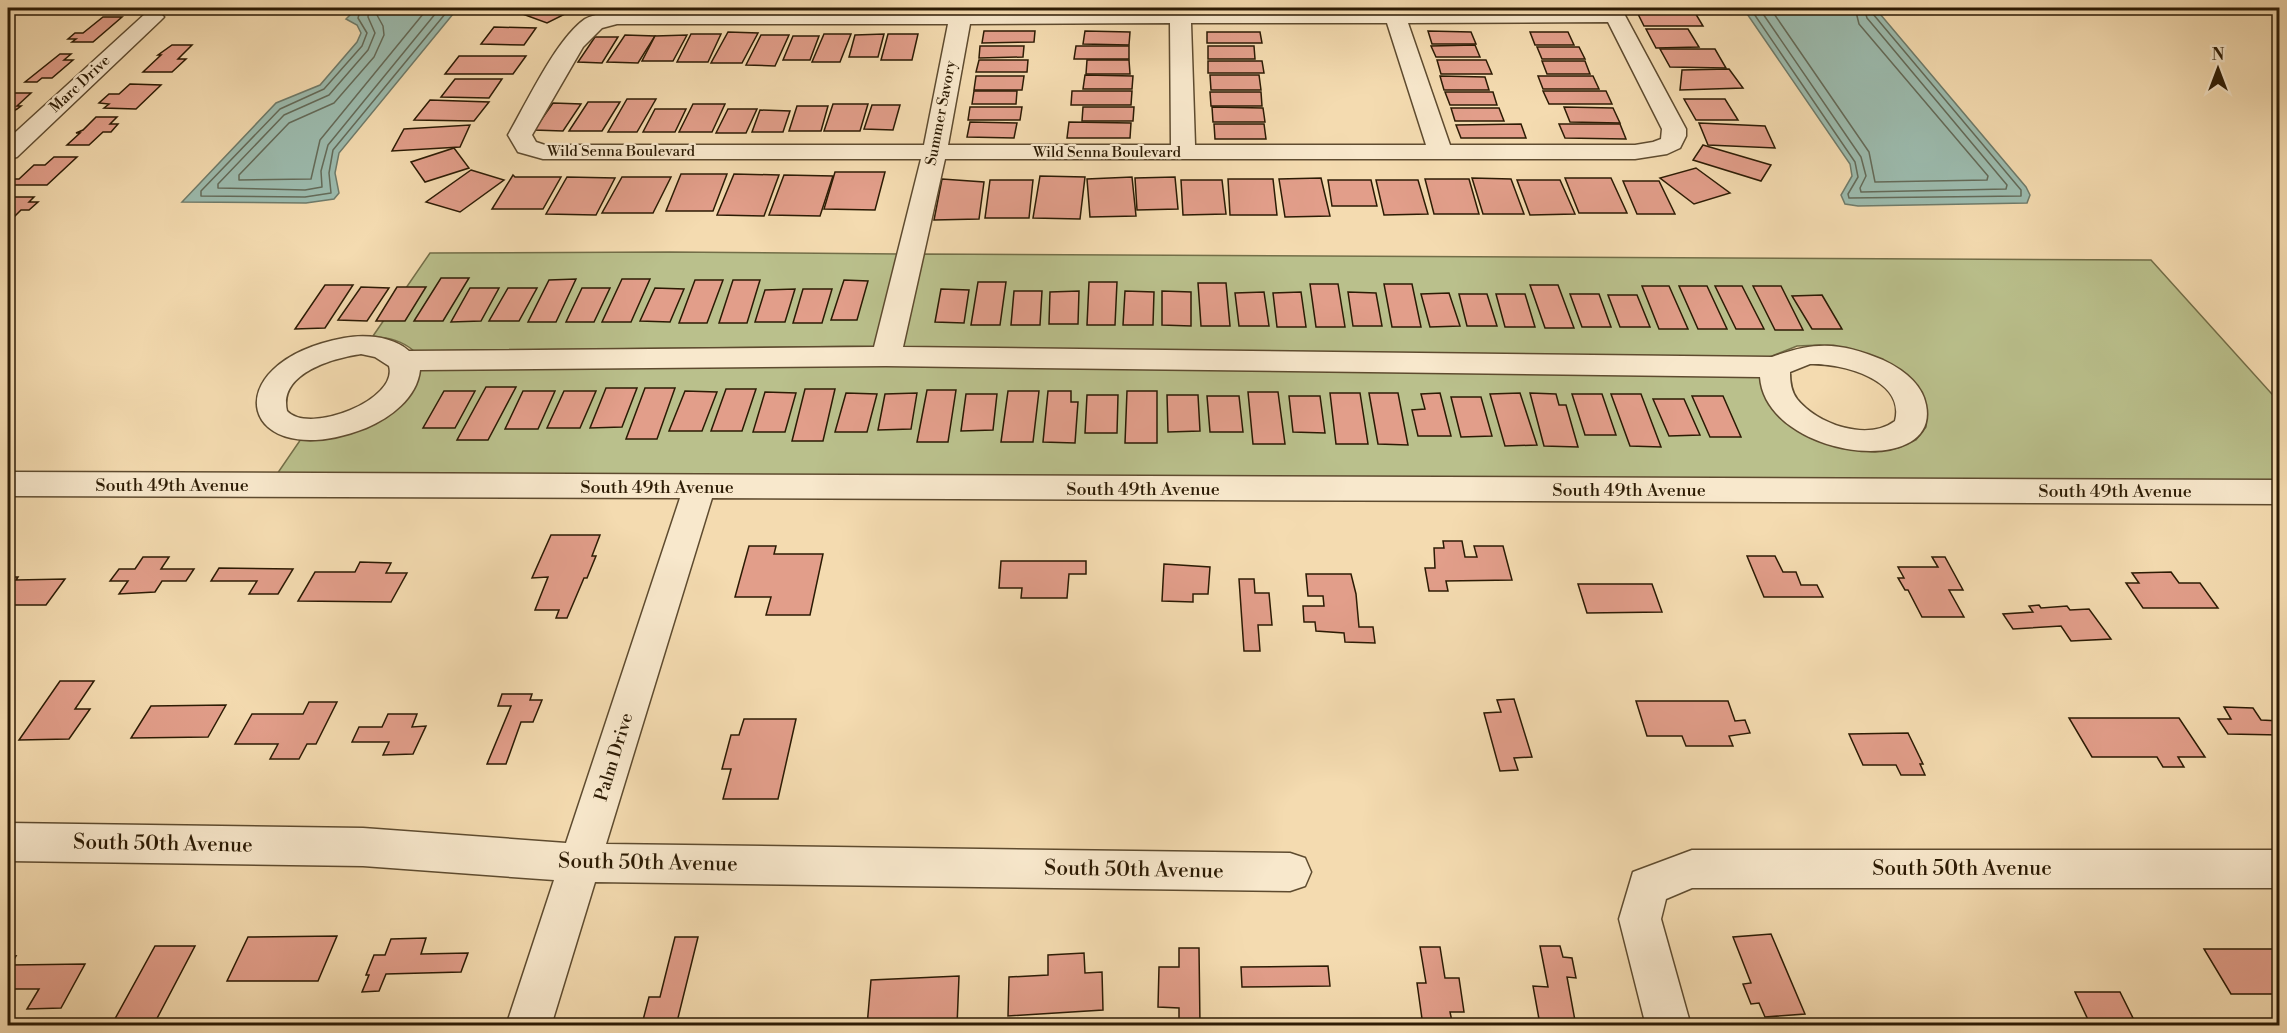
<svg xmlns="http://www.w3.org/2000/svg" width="2287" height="1033" viewBox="0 0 2287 1033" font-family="'Libre Bodoni',serif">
  <rect width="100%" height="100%" fill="#f4dbb0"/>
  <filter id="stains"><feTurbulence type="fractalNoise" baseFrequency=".00333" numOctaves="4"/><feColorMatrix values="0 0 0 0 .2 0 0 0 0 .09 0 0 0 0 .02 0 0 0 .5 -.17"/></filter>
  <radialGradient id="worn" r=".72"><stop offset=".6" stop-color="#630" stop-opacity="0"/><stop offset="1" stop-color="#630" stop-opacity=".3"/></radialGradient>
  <!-- green -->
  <g fill="#bac08c" stroke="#736e48" stroke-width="1.5">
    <path d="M670 252 899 254 876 346 414 351C401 340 389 338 373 336L430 253Z"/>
    <polygon points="922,254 2151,260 2280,403 2279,481 277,474 301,439 322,438 420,370 884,365 1761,376 1826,442 1853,450 1875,452 1898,448 1916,440 1926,427 1927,410 1918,392 1851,350 1820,345 1797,346 1767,358 901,347"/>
  </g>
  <!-- water -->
  <g fill="#9cbbae" stroke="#6f7b6a" stroke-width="1.5">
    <polygon points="357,8 458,8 339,153 335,173 339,193 334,199 306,203 182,202 276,103 320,85 357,42 361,33 357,25 346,19"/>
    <polygon points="1743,8 1875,8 2026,187 2030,195 2027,203 1858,206 1845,204 1841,195 1852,176 1850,164"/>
  </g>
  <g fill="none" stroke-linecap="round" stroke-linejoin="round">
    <!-- shore -->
    <g stroke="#646b59" stroke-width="1.5">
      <polyline points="361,8 358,18 367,33 362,46 324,89 280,109 201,191 201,196 305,197 331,193 329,173 333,150 450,8"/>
      <polyline points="369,8 368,17 375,33 368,50 329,95 284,115 218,184 218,188 305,190 322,187 321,171 328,145 440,8"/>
      <polyline points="378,8 377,15 383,26 384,35 374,57 334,103 289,123 239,175 239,180 311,179 320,140 428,8"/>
      <polyline points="1750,8 1855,162 1858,177 1848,194 1849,198 2021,196 2021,190 1873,14 1871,8"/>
      <polyline points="1759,8 1861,157 1866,176 1860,188 1861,192 2006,189 2007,185 1867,18 1864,8"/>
      <polyline points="1770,8 1869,152 1875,182 1987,180 1988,176 1859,24 1855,8"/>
    </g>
  </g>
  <!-- building -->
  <g fill="#e29e8a" stroke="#2c1b04" stroke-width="1.5">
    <polygon points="512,8 570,8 575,9 547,23 509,9"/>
    <polygon points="1636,10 1694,11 1703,26 1644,26"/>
    <polygon points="103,17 122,17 93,42 72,42 76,39 68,39 75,33 83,33"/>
    <polygon points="494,27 536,28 524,45 481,44"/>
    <polygon points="1646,29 1688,29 1699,47 1656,48"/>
    <polygon points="984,31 1035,31 1034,42 982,43"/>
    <polygon points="1085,31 1130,32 1129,45 1083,44"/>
    <polygon points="1428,31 1471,32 1476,44 1432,44"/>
    <polygon points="728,32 758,33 742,63 711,63"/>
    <polygon points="1207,32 1260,32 1262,43 1207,43"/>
    <polygon points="1530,32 1568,32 1574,45 1535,45"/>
    <polygon points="691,34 721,34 708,62 677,62"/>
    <polygon points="824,34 851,34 840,62 812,62"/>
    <polygon points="884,34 878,57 849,57 855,35"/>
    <polygon points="888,34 918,34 912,60 881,60"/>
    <polygon points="625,35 655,36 638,63 607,62"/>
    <polygon points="687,35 673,61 642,61 655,36"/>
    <polygon points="761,35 789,35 775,66 746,65"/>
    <polygon points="793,36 819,36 810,60 783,60"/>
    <polygon points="595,37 618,37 602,63 578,62"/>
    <polygon points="172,45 192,45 178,59 186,59 172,72 143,72 161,55 158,55"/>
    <polygon points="1475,45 1480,57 1436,57 1431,46"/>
    <polygon points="980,46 1024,46 1023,57 979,58"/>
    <polygon points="1076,46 1129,46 1129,59 1074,59"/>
    <polygon points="1208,46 1254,46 1255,59 1208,59"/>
    <polygon points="1537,47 1579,47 1585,59 1542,59"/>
    <polygon points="1660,49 1715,49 1726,68 1670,67"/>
    <polygon points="60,54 71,54 64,60 73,60 52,78 42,78 37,82 25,82"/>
    <polygon points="459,56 526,56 513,74 445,74"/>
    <polygon points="979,60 1028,60 1027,72 976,72"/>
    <polygon points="1087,60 1129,60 1130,74 1086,74"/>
    <polygon points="1437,60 1486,60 1492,74 1441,74"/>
    <polygon points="1208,61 1262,61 1264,73 1208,73"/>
    <polygon points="1542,61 1585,61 1590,74 1547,74"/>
    <polygon points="1729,69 1743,88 1680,90 1682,70"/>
    <polygon points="1085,75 1133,76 1132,89 1083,89"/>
    <polygon points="1210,75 1259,75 1261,90 1211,90"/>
    <polygon points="976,76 1024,76 1022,90 974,90"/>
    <polygon points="1440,76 1485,77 1489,90 1444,90"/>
    <polygon points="1538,76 1593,76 1599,89 1543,89"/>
    <polygon points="455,79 502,79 489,98 441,97"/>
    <polygon points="130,84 161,85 136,109 104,108 109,104 99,103 109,94 119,94"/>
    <polygon points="974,91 1017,91 1016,104 972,104"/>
    <polygon points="1072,91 1132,91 1131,105 1071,105"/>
    <polygon points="1543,91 1606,91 1612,104 1549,104"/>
    <polygon points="1210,92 1261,92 1262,106 1211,106"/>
    <polygon points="1445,92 1493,92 1497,105 1450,105"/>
    <polygon points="8,93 31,93 17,106 21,106 17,109 8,114"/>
    <polygon points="627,99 656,99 637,132 608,132"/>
    <polygon points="1684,99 1725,99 1738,120 1696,120"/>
    <polygon points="430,100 489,102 474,121 414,120"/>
    <polygon points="588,102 620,102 602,131 569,131"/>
    <polygon points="553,103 581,104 563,131 534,130"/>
    <polygon points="693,104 725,104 712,132 679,132"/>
    <polygon points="833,104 868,104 860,131 824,131"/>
    <polygon points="872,105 900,105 893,130 864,129"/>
    <polygon points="797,106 828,106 821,131 789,131"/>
    <polygon points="970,107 1022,107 1020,120 968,120"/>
    <polygon points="1083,107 1134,107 1133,121 1082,121"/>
    <polygon points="1212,107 1263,108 1265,122 1213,122"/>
    <polygon points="1564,107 1613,108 1620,123 1570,122"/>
    <polygon points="1451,108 1499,108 1504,121 1455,121"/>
    <polygon points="655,109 686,109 675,132 643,132"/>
    <polygon points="728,109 757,109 746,133 716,133"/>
    <polygon points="760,110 790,111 783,132 752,132"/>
    <polygon points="96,117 117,117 110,124 118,124 111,132 103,132 89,145 67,145 80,133 76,133 83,130"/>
    <polygon points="970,122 1017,123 1014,138 967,137"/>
    <polygon points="1069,122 1131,123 1130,138 1067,138"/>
    <polygon points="1699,123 1765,126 1775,148 1708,145"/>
    <polygon points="1214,124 1264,124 1266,139 1215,139"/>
    <polygon points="1521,124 1526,138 1461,138 1456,125"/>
    <polygon points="1559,124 1620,124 1626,139 1565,138"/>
    <polygon points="470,125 460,147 392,151 404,129"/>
    <polygon points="1703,145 1771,165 1761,181 1693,160"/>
    <polygon points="454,148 469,168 425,182 411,162"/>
    <polygon points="54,157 77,157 47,185 8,185 12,179 19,179 34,165 45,165"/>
    <polygon points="1696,168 1730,193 1694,204 1660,178"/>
    <polygon points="471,170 504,180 460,212 426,202"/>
    <polygon points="835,172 885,172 875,210 824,209"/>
    <polygon points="681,174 727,174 713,211 666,211"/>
    <polygon points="734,174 779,175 764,216 717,215"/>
    <polygon points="513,175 515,177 561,177 543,209 492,209"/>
    <polygon points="784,175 833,176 820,216 769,215"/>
    <polygon points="1040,176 1085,177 1080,219 1033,218"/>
    <polygon points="567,177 615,178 596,215 546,214"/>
    <polygon points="622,177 671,177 653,213 602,213"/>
    <polygon points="1132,177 1136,216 1090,217 1087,179"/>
    <polygon points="1175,177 1178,209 1137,210 1135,178"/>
    <polygon points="1321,178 1330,216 1285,217 1279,179"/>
    <polygon points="1472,178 1511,179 1524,214 1483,214"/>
    <polygon points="1565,178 1611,178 1627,213 1579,213"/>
    <polygon points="942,179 984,182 979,219 934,220"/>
    <polygon points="1228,179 1273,179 1277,215 1230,215"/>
    <polygon points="1425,179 1469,179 1479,214 1434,214"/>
    <polygon points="990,180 1033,180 1029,218 985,218"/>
    <polygon points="1181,180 1222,180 1226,214 1183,215"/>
    <polygon points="1328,180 1371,180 1377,206 1332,206"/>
    <polygon points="1376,180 1418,180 1428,214 1384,215"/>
    <polygon points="1517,180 1560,180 1575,214 1530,215"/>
    <polygon points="1623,181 1659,181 1675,214 1637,214"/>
    <polygon points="11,197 34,197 29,202 38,202 29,210 21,210 8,223 8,200"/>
    <polygon points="441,278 469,278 443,321 414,321"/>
    <polygon points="576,279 556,322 528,322 549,280"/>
    <polygon points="622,279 650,279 631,322 602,322"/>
    <polygon points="695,280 723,280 707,323 679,323"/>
    <polygon points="733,280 760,280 747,323 719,323"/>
    <polygon points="844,280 868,281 857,320 831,320"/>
    <polygon points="978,282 1006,282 1000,325 971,325"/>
    <polygon points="1089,282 1117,282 1115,325 1087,325"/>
    <polygon points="1198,283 1226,283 1230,326 1201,326"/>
    <polygon points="1310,284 1338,284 1345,327 1316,327"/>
    <polygon points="1384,284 1412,284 1421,327 1392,327"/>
    <polygon points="325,285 353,285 325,328 295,329"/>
    <polygon points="1530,285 1558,285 1574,328 1545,328"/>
    <polygon points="1642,286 1669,286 1688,329 1659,329"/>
    <polygon points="1679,286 1707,286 1727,329 1698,329"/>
    <polygon points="1715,286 1742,286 1764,329 1736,329"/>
    <polygon points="1753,286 1781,286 1803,330 1775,330"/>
    <polygon points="361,287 389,288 367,321 338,320"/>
    <polygon points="397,287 426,287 405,321 376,321"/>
    <polygon points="470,288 499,288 481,321 451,322"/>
    <polygon points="508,288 537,288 519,321 489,321"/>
    <polygon points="582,288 610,288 594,322 566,322"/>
    <polygon points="655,288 684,289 670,322 640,321"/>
    <polygon points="795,289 785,322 755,322 765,290"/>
    <polygon points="803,289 832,289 822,323 793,323"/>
    <polygon points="941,289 969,290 964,323 935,322"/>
    <polygon points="1014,291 1042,291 1040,325 1011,325"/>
    <polygon points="1079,291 1078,324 1049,324 1050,292"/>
    <polygon points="1125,291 1154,292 1153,325 1123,325"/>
    <polygon points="1162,291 1191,292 1191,326 1162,325"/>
    <polygon points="1264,292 1269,326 1239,326 1235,293"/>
    <polygon points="1301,292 1306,327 1277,327 1273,293"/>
    <polygon points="1348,292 1376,293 1382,326 1353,326"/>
    <polygon points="1449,293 1460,326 1430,327 1421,294"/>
    <polygon points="1459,294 1487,294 1497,326 1467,326"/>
    <polygon points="1496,294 1525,294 1535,327 1505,327"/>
    <polygon points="1570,294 1599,294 1611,327 1582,327"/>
    <polygon points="1608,295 1637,295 1650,327 1620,327"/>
    <polygon points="1822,295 1842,329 1812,329 1792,296"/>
    <polygon points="486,387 516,387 488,440 457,440"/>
    <polygon points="606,388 637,388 622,427 590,428"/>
    <polygon points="645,388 675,388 657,439 626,439"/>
    <polygon points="726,389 756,389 742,431 711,431"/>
    <polygon points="805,389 835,389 823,441 792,441"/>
    <polygon points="927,390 956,390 948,442 917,442"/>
    <polygon points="444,391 475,391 455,428 423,428"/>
    <polygon points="523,391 555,391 538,429 505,429"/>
    <polygon points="564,391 596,391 580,428 547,428"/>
    <polygon points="685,391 717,392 702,431 669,431"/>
    <polygon points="1008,391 1039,391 1033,442 1001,442"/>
    <polygon points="1048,391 1071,391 1071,402 1078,402 1075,443 1043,442"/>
    <polygon points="1127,391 1157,391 1157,443 1125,443"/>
    <polygon points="765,392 796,393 785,432 753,432"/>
    <polygon points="1248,392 1278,392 1285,444 1253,444"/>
    <polygon points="846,393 877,394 867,432 835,432"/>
    <polygon points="917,393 911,429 878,430 885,394"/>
    <polygon points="1330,393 1360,393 1368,444 1336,444"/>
    <polygon points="1369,393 1398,393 1408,445 1378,444"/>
    <polygon points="1440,393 1451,436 1418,436 1412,410 1425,409 1421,394"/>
    <polygon points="1520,393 1537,445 1505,446 1490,394"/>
    <polygon points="1530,393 1556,394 1559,405 1566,405 1578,447 1544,446"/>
    <polygon points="966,394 997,394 993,430 961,431"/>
    <polygon points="1572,394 1602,394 1616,435 1585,435"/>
    <polygon points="1611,394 1641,394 1661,447 1630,446"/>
    <polygon points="1087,395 1118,395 1117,433 1085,433"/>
    <polygon points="1167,395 1198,395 1200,431 1168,432"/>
    <polygon points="1207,396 1239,396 1243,432 1210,432"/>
    <polygon points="1289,396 1320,396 1325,433 1293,432"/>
    <polygon points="1692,396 1723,396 1741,437 1710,437"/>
    <polygon points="1451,397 1481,397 1492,436 1461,437"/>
    <polygon points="1653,399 1684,399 1700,435 1669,436"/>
    <polygon points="551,535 600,535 592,556 596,556 587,578 584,578 567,618 556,618 559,610 535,610 548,577 532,578"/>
    <polygon points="1443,541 1462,541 1465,557 1477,557 1474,546 1503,546 1512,580 1446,581 1448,591 1429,591 1425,568 1435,568 1434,548 1444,548"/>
    <polygon points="749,546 776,546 774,554 823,554 810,615 766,615 771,597 735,597"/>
    <polygon points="1747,556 1775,556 1783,572 1796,572 1801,585 1817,585 1823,597 1764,597"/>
    <polygon points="143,557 169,557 161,569 194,569 186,581 162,581 155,592 119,594 128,581 110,581 119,569 135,569"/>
    <polygon points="1932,557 1945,557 1963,590 1949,590 1964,617 1922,617 1908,590 1905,590 1898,578 1904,578 1898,567 1938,567"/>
    <polygon points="1001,561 1086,561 1086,574 1069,574 1067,598 1021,598 1022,588 999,588"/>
    <polygon points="360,562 391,563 386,573 407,573 391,602 298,601 315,572 355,572"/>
    <polygon points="1164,564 1210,567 1208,594 1193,594 1193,602 1162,601"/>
    <polygon points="219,568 293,569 278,594 249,594 257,581 211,581"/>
    <polygon points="2171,572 2179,583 2200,583 2218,608 2143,608 2126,583 2139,583 2132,573"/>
    <polygon points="1306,574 1351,574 1356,594 1359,627 1373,627 1375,643 1345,642 1344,633 1316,631 1315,622 1304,622 1303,606 1324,606 1323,596 1308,596"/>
    <polygon points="12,577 18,577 16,580 65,579 46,605 8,605 8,580"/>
    <polygon points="1239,579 1254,579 1255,593 1269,593 1272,625 1258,625 1260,651 1244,651"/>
    <polygon points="1578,584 1652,584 1662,612 1587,613"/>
    <polygon points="2039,605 2041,608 2067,606 2070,610 2089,609 2111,639 2071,641 2061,626 2013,629 2003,614 2033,612 2029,606"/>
    <polygon points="60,681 94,681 75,709 90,709 69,739 19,740"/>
    <polygon points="502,694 532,694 530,700 542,700 533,722 521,722 506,764 487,764 511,706 498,706"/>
    <polygon points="1514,699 1532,757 1514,758 1518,770 1500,771 1484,713 1501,712 1497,700"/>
    <polygon points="1636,701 1728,701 1735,721 1745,720 1750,733 1729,736 1733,746 1686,746 1682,736 1647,736"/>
    <polygon points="309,702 337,702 316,744 307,744 299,759 270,759 278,744 235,744 252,714 303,714"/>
    <polygon points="226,705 208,737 131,738 151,706"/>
    <polygon points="2224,707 2253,708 2261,720 2280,721 2280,735 2228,734 2218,719 2231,719"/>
    <polygon points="388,714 417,714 412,727 426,726 413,754 383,755 389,742 352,742 359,727 382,727"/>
    <polygon points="2069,718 2179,718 2205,757 2178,757 2184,767 2163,767 2157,757 2092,757"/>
    <polygon points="744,719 796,719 778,799 723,799 731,769 722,769 731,735 739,735"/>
    <polygon points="1908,733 1923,764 1920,764 1925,775 1901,775 1896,765 1863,765 1849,734"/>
    <polygon points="1771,934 1805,1014 1765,1017 1759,1003 1751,1004 1743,984 1751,983 1733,937"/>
    <polygon points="337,936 318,981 227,981 248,937"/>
    <polygon points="675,937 698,937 676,1026 642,1024 649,997 660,997"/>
    <polygon points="426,938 421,954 468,953 461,972 386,974 379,991 362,992 369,975 366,975 374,955 385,955 391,939"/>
    <polygon points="155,946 195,946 153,1026 111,1026"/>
    <polygon points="1540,946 1560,946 1563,957 1572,958 1576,978 1567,977 1576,1026 1556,1026 1555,1019 1539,1019 1533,986 1548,987"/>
    <polygon points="1420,947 1440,947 1445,978 1459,978 1464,1012 1450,1012 1453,1026 1423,1026 1417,983 1426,983"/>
    <polygon points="1179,948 1199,948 1200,1026 1179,1026 1179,1008 1158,1007 1159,967 1179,967"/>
    <polygon points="2204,949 2280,949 2280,994 2231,994"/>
    <polygon points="1084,953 1085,973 1102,972 1103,1010 1008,1016 1009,977 1048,975 1048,955"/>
    <polygon points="16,956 11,965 85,964 61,1008 27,1009 39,989 8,989 8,957"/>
    <polygon points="1328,966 1330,986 1242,987 1241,967"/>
    <polygon points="959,976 957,1026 867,1026 871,980"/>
    <polygon points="2075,992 2120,992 2137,1026 2091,1026"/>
  </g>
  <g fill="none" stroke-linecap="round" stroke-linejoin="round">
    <!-- minor casing -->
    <g stroke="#5e4b2f" stroke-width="3">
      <g id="minor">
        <path d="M952 8H972V11L1601 10V8H1621L1686 129V136L1680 148 1667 154 1635 159H945L903 347 1772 357C1815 341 1840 342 1883 360 1902 369 1922 383 1926 405 1941 480 1766 458 1760 377L886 366 420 370C417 398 390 418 366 428 241 477 210 363 344 338 364 334 393 336 409 351L874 347 921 159H543L518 152 508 135C526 104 556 39 585 19 594 14 607 13 617 12L951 11ZM1608 22 1662 129 1661 139 1653 142 1635 145H1450L1408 23ZM1170 23 1171 145H948L970 24ZM1191 23H1387L1426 145H1195ZM617 24H948L924 145H545L536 142 532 135 583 47 602 28ZM361 354 375 357 389 366C399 400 309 435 287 411 278 373 334 358 361 354ZM1810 364C1841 363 1906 379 1895 421 1867 442 1817 424 1797 399 1791 391 1790 382 1790 372Z"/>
        <polygon points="153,11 160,13 164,17 160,21 17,157 8,159 8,139 146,13"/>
        <polygon points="8,472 2280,480 2280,504 712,498 606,844 1290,853 1305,858 1311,872 1305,886 1290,891 595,882 551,1026 506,1026 554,880 363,866 8,861 8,823 363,828 566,843 680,498 8,496"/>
        <polygon points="1692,850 2280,850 2280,888 1692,888 1666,899 1661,919 1691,1026 1646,1026 1619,919 1633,872"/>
      </g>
    </g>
    <!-- minor -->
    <use href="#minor" fill="#f8e8cc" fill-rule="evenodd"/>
  </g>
  <g text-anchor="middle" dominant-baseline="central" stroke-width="4.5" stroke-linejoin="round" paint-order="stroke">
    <!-- far-street labels -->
    <g font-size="15" fill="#2c1b04" stroke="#f8e8cc">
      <text transform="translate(80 84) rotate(-43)">Marc Drive</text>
      <text transform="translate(941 113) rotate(-79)">Summer Savory</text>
      <text x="621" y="151">Wild Senna Boulevard</text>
      <text x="1107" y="152">Wild Senna Boulevard</text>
    </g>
    <!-- street labels -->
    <g font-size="18" fill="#2c1b04" stroke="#f8e8cc">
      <text x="172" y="485">South 49th Avenue</text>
      <text x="657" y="487">South 49th Avenue</text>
      <text x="1143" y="489">South 49th Avenue</text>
      <text x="1629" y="490">South 49th Avenue</text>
      <text x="2115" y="491">South 49th Avenue</text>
      <text transform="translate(614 757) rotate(-73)">Palm Drive</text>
    </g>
    <!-- near-street labels -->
    <g font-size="21" fill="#2c1b04" stroke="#f8e8cc">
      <text transform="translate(163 844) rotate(1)">South 50th Avenue</text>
      <text transform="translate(648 863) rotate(1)">South 50th Avenue</text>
      <text x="1962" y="869">South 50th Avenue</text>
      <text transform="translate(1134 870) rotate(1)">South 50th Avenue</text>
    </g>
  </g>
  <!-- margin -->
  <rect width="2287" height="1033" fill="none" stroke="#f4dbb0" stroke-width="30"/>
  <rect x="9" y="9" width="2269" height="1015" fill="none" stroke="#2c1b04" stroke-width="3"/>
  <rect x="15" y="15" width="2257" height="1003" fill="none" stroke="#2c1b04" stroke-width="1.5"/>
  <!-- north arrow -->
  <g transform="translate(2218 69)" stroke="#f8e8cc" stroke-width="4.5" paint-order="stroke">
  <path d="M0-4.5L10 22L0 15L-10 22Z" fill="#2c1b04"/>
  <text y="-9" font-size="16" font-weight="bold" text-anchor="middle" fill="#2c1b04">N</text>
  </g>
  <rect width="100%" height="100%" filter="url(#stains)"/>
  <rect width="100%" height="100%" fill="url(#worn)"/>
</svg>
